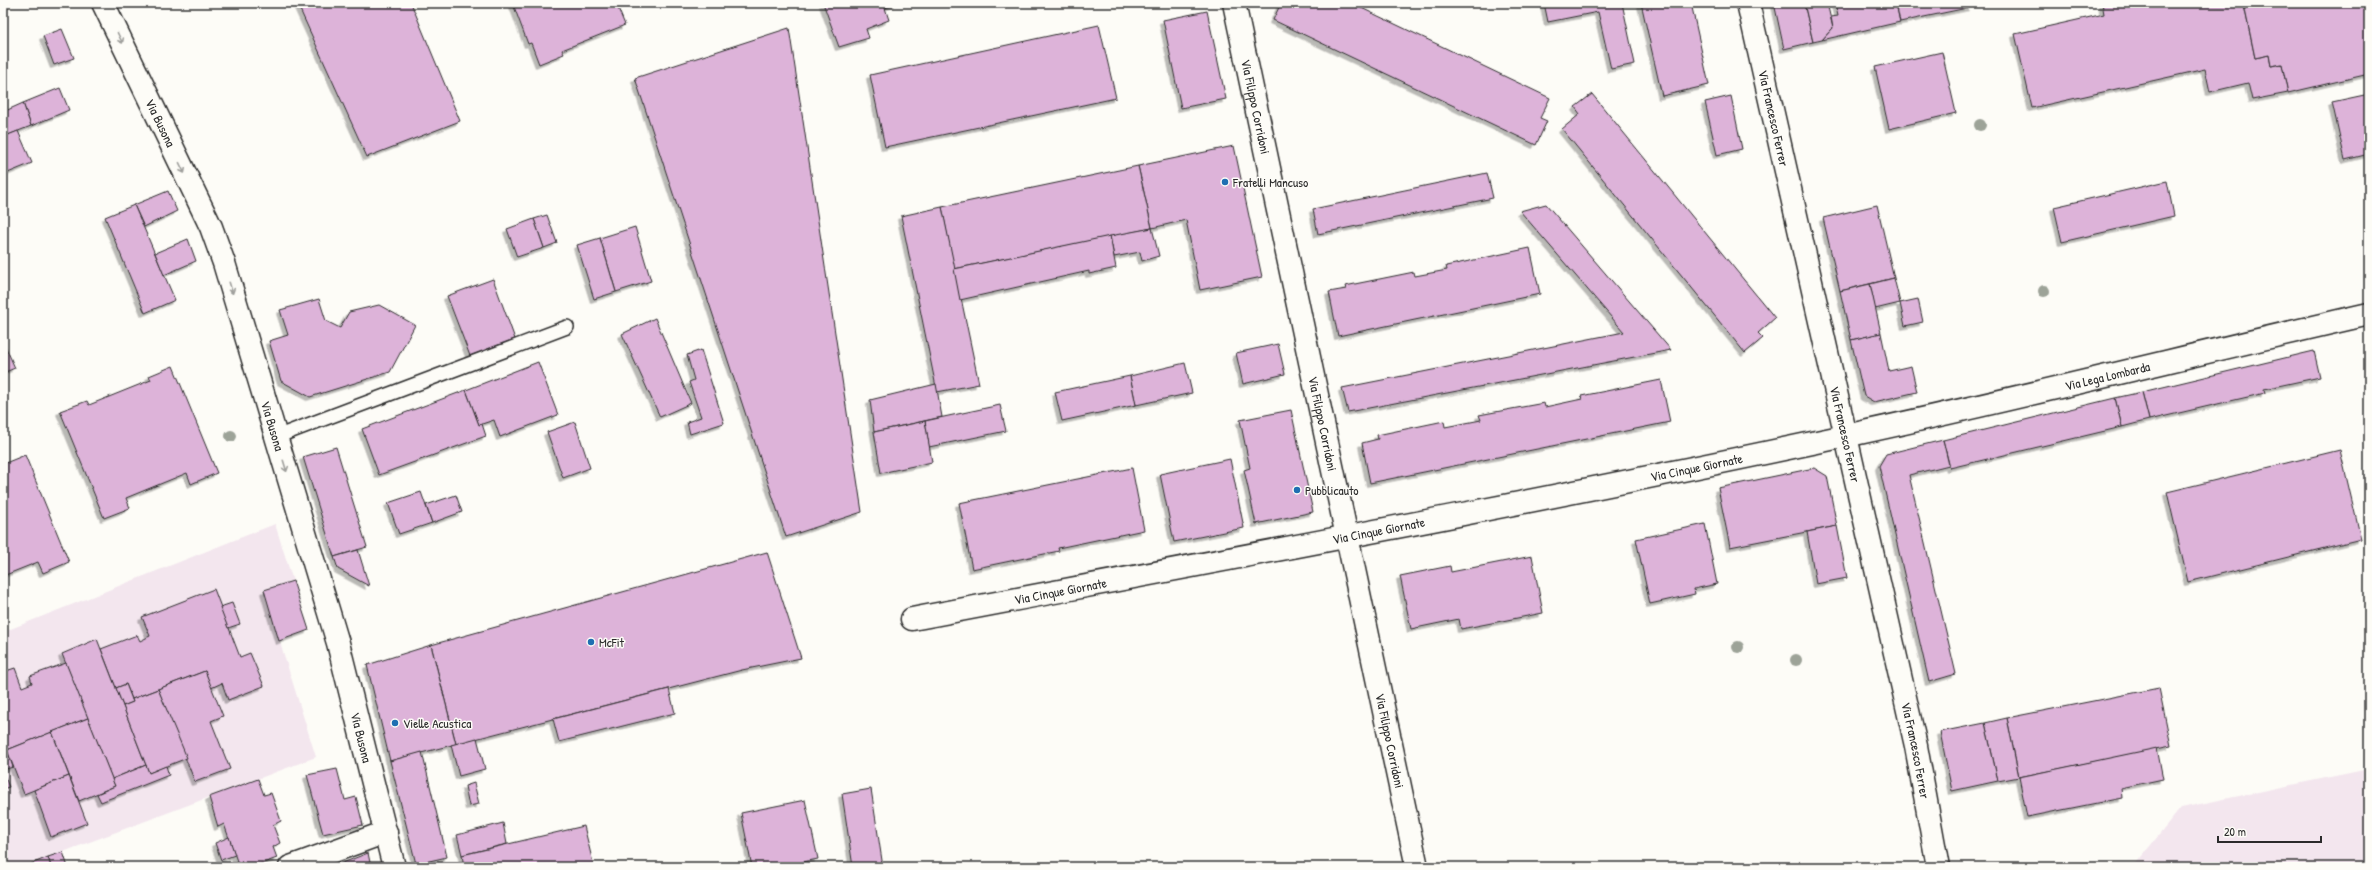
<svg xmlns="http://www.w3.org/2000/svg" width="2372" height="870" viewBox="0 0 2372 870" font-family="'Patrick Hand',sans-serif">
  <defs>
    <filter id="shadow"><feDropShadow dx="-3.5" dy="3.5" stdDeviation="0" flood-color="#0004"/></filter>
  </defs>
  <rect width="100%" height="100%" fill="#fdfcf7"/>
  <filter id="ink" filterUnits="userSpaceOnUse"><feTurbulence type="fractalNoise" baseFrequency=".025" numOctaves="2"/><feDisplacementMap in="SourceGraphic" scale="8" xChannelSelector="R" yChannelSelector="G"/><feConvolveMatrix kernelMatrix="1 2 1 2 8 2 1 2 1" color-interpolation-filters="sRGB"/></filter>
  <g filter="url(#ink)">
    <!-- built -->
    <g fill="#f3e6ee">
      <polygon points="275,524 293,581 264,591 316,757 23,867 3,867 3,632"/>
      <polygon points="2369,769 2369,867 2133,867 2181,808"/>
    </g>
    <!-- building -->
    <g fill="#ddb3d9" stroke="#2b2b2b" filter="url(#shadow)">
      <polygon points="297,3 411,3 460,121 367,157"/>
      <polygon points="516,3 616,3 625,25 562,50 564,54 539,64 531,43 528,44 513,4"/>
      <polygon points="823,3 898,3 885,8 889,20 866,29 869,38 839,47"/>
      <polygon points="1281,3 1351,3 1550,98 1540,118 1547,121 1536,145 1273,20"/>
      <polygon points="1544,3 1622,3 1635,64 1611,69 1598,12 1548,22"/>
      <polygon points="1641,3 1691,3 1709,85 1662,96"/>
      <polygon points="1774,3 1804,3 1813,42 1784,49"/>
      <polygon points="1804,3 1827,3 1833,28 1822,40 1813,42"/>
      <polygon points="1835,3 1896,3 1900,22 1822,40 1833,28 1831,17 1838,16"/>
      <polygon points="1896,3 1971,3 1972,7 1900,22"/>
      <polygon points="2102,3 2255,3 2244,5 2255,58 2269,55 2271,66 2282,64 2288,93 2252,100 2248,83 2210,92 2205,69 2032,108 2015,34 2104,14"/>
      <polygon points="2255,3 2369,3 2369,74 2288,93 2282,64 2271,66 2269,55 2255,58 2244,5"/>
      <polygon points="1207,11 1226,99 1181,108 1163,20"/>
      <polygon points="1099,25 1116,98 885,147 870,75"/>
      <polygon points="789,28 862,512 786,537 635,78"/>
      <polygon points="62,29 74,58 54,65 43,36"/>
      <polygon points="1942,52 1956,113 1889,129 1875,67"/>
      <polygon points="3,66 7,75 3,77"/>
      <polygon points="60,88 69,110 31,126 23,103"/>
      <polygon points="1592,94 1775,318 1758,333 1763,338 1745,353 1562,129 1580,114 1575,107"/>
      <polygon points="2369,94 2369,154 2345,160 2332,102"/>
      <polygon points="1731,96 1742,149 1717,155 1705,102"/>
      <polygon points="23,103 31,126 3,137 3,112"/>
      <polygon points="18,131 32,163 3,175 3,137"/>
      <polygon points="1234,146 1262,277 1200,290 1186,220 1152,228 1138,166"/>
      <polygon points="1138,166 1152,228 954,269 942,207"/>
      <polygon points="1487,173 1493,198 1318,234 1313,209"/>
      <polygon points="2167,181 2174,216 2062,242 2054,207"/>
      <polygon points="168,191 177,211 144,227 134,205"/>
      <polygon points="1546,204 1671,350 1348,412 1342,388 1624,332 1520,211"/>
      <polygon points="134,205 175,300 145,313 105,217"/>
      <polygon points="1877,205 1894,278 1840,291 1823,218"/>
      <polygon points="942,207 979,384 937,392 901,216"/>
      <polygon points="547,215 557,243 544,248 534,219"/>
      <polygon points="534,219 544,248 517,257 507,229"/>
      <polygon points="635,227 651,281 616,292 600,238"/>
      <polygon points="1152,228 1159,256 1142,261 1140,252 1114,257 1110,236"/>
      <polygon points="1110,236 1116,268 1089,274 1089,271 960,300 954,269"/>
      <polygon points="600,238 616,292 594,299 577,245"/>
      <polygon points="188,239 196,261 164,275 155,253"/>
      <polygon points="1530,248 1540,294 1338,336 1329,292 1346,289 1345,286 1414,272 1415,276 1447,270 1446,266"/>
      <polygon points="1894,278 1900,303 1875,309 1870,284"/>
      <polygon points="493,279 515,339 470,356 447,296"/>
      <polygon points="1870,284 1881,333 1851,340 1840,291"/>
      <polygon points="319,299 326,321 340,328 349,312 379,305 415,325 390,372 310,397 281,381 269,341 288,335 280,310"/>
      <polygon points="1918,299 1923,322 1905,326 1900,303"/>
      <polygon points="655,318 691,403 660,417 622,334"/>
      <polygon points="1881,333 1889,371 1911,366 1917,392 1874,402 1864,396 1851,340"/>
      <polygon points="3,341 15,368 3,373"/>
      <polygon points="1278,344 1285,374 1243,384 1236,353"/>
      <polygon points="701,350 724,423 690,434 687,422 701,417 689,382 694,380 687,355"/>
      <polygon points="2314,351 2320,377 2264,389 2265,393 2149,420 2142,392"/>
      <polygon points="538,362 558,415 500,437 494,420 479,425 466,390"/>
      <polygon points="1185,363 1192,393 1136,405 1130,376"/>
      <polygon points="173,366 217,473 191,484 187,473 126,498 130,508 104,518 60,411 87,401 89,405 151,380 149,376"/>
      <polygon points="1130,376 1136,405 1062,421 1055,392"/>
      <polygon points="1661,380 1670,422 1370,483 1362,443 1378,439 1377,435 1444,421 1445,427 1481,420 1479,415 1544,403 1545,407 1582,399 1581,396"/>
      <polygon points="936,384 942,417 874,432 870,400"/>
      <polygon points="466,390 479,425 482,424 486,436 379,475 362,429"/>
      <polygon points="2142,392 2149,420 2122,427 2115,398"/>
      <polygon points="2115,398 2122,427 1950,468 1943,440"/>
      <polygon points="1000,405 1006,431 929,447 925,421"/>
      <polygon points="1291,410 1313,512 1256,524 1244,470 1250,468 1240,420"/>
      <polygon points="925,421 932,462 881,473 874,432"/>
      <polygon points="575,422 590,468 563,478 547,432"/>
      <polygon points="1943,440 1949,465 1909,475 1956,674 1929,682 1879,466 1886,454"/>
      <polygon points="336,447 367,547 334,557 303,457"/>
      <polygon points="2340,450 2361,539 2188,582 2167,492"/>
      <polygon points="25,455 69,562 43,573 38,562 3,576 3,464"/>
      <polygon points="1230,459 1244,528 1174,542 1160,474"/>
      <polygon points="1132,468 1144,530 1058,548 1059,551 972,569 959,503"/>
      <polygon points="1814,468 1827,476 1837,526 1730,547 1718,488"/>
      <polygon points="421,492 432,523 399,534 388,503"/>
      <polygon points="456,495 462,512 432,523 426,505"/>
      <polygon points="1705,524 1717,584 1694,589 1695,594 1650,604 1636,539"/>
      <polygon points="1837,526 1847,578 1816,584 1807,532"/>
      <polygon points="358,550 369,586 338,569 334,557"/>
      <polygon points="767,552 801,658 742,670 456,744 431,645"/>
      <polygon points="1532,556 1543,613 1461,629 1459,619 1411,629 1400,576 1450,566 1451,572"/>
      <polygon points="293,581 309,630 279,641 264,590"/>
      <polygon points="214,589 240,657 250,653 264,686 228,700 222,683 211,688 205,671 132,699 126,684 116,688 101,649 137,635 140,641 150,636 142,617"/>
      <polygon points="232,603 240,624 228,628 220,607"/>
      <polygon points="97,639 146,765 112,779 62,654"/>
      <polygon points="431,645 456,744 390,761 367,665"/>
      <polygon points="66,663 88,718 7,750 13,767 3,770 3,672 15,668 22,687 32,683 30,676"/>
      <polygon points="205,671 223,716 211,721 230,769 195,782 158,689"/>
      <polygon points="126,684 133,702 123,706 116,688"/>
      <polygon points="2159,688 2171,746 2019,777 2007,718"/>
      <polygon points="158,689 187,758 149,773 123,706 133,702 132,699"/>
      <polygon points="669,689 675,713 559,742 553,719"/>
      <polygon points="88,718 115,786 79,801 52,732"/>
      <polygon points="2007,718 2019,777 1998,781 1985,723"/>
      <polygon points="1985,723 1998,781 1952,791 1940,732"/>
      <polygon points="52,732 69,776 24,794 7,750"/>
      <polygon points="477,738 485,769 459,776 451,745"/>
      <polygon points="2157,748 2163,779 2121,788 2122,798 2027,817 2019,777"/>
      <polygon points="422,752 447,857 416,864 390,761"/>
      <polygon points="146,765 149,773 166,766 169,775 101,802 97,794 115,786 112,779"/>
      <polygon points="337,769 345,800 356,797 363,825 323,834 307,775"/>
      <polygon points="3,772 9,787 3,789"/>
      <polygon points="69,776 87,823 51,837 34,790"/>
      <polygon points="258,779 264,795 271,793 281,821 273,825 280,843 273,847 277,858 253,867 239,867 224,824 218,827 209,797"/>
      <polygon points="474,783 479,804 469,806 465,786"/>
      <polygon points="871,789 883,867 853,867 842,794"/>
      <polygon points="805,800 818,859 779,867 752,867 741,813"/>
      <polygon points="503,823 507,844 462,855 457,835"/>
      <polygon points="584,826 594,867 464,867 462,855"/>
      <polygon points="229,837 235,855 221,860 215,843"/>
      <polygon points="63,852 68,867 51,867 48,857"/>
      <polygon points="368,853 371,867 340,867 340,864"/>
      <polygon points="48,857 51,867 30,867 29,865"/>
    </g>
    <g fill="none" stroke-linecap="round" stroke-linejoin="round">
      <!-- lane casing -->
      <g stroke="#2b2b2b" stroke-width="16">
        <polyline id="lane" points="276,437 567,327"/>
      </g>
      <!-- street casing -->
      <g stroke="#2b2b2b" stroke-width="25">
        <g id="street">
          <path id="s1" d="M103 3 211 227 224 263 338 643 394 867"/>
          <path id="s2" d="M1234 3 1417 867"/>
          <path id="s3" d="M1748 3 1916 746 1938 867"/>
          <path id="s4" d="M912 619C1228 559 1544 501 1859 433 2029 396 2199 353 2369 314"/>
          <polyline points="290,867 386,832"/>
        </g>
      </g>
      <!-- lane -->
      <use href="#lane" stroke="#fdfcf7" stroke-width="13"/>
      <!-- street -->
      <use href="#street" stroke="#fdfcf7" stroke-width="22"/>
    </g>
    <!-- trees -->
    <g fill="#9da398">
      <circle cx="1980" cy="125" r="6"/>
      <circle cx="2044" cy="291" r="6"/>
      <circle cx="231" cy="436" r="6"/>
      <circle cx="1738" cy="647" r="6"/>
      <circle cx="1796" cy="660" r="6"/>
    </g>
    <!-- one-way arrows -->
    <defs><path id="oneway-shaft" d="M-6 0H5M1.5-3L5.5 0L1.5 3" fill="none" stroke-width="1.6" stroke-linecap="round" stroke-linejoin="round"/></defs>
    <g stroke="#9e9e9b">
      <use href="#oneway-shaft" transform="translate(120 38) rotate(64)"/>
      <use href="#oneway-shaft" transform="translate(182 168) rotate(64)"/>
      <use href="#oneway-shaft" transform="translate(231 288) rotate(73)"/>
      <use href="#oneway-shaft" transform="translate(285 466) rotate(73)"/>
    </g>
  </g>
  <!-- markers -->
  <g fill="#1f6fb2" stroke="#fdfcf7" stroke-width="1.5">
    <circle cx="1225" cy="182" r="4"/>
    <circle cx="1297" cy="490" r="4"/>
    <circle cx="591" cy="642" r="4"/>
    <circle cx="395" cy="723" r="4"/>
  </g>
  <g text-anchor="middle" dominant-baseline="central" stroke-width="3" stroke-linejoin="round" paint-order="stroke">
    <!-- street labels -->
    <g font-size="13" fill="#2b2b2b" stroke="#fdfcf7">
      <text stroke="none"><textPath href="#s2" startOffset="106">Via Filippo Corridoni</textPath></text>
      <text stroke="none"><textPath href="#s3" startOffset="118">Via Francesco Ferrer</textPath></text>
      <text stroke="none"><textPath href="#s1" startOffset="133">Via Busona</textPath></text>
      <text stroke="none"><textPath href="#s4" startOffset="1220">Via Lega Lombarda</textPath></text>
      <text stroke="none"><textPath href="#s2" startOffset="430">Via Filippo Corridoni</textPath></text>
      <text stroke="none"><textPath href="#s1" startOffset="457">Via Busona</textPath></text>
      <text stroke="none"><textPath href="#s3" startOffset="442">Via Francesco Ferrer</textPath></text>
      <text stroke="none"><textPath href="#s4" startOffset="799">Via Cinque Giornate</textPath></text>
      <text stroke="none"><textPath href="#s4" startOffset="475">Via Cinque Giornate</textPath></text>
      <text stroke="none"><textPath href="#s4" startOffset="151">Via Cinque Giornate</textPath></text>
      <text stroke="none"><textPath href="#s1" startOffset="781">Via Busona</textPath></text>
      <text stroke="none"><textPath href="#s2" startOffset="754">Via Filippo Corridoni</textPath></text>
      <text stroke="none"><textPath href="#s3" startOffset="766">Via Francesco Ferrer</textPath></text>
    </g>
    <!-- poi labels -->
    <g font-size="13" fill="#2b2b2b" stroke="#fdfcf7" text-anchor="start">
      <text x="1233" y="182">Fratelli Mancuso</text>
      <text x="1305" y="490">Pubblicauto</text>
      <text x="599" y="642">McFit</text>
      <text x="403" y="723">Vielle Acustica</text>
    </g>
  </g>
  <!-- margin -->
  <rect width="2372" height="870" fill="none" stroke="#fdfcf7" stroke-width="16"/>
  <rect x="8" y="8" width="2356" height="854" fill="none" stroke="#2b2b2b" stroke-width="1.5" filter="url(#ink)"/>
  <!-- scale -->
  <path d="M2218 836v6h103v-6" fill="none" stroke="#2b2b2b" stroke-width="2"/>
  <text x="2224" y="836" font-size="12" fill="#2b2b2b" stroke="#fdfcf7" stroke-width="3" paint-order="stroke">20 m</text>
</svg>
